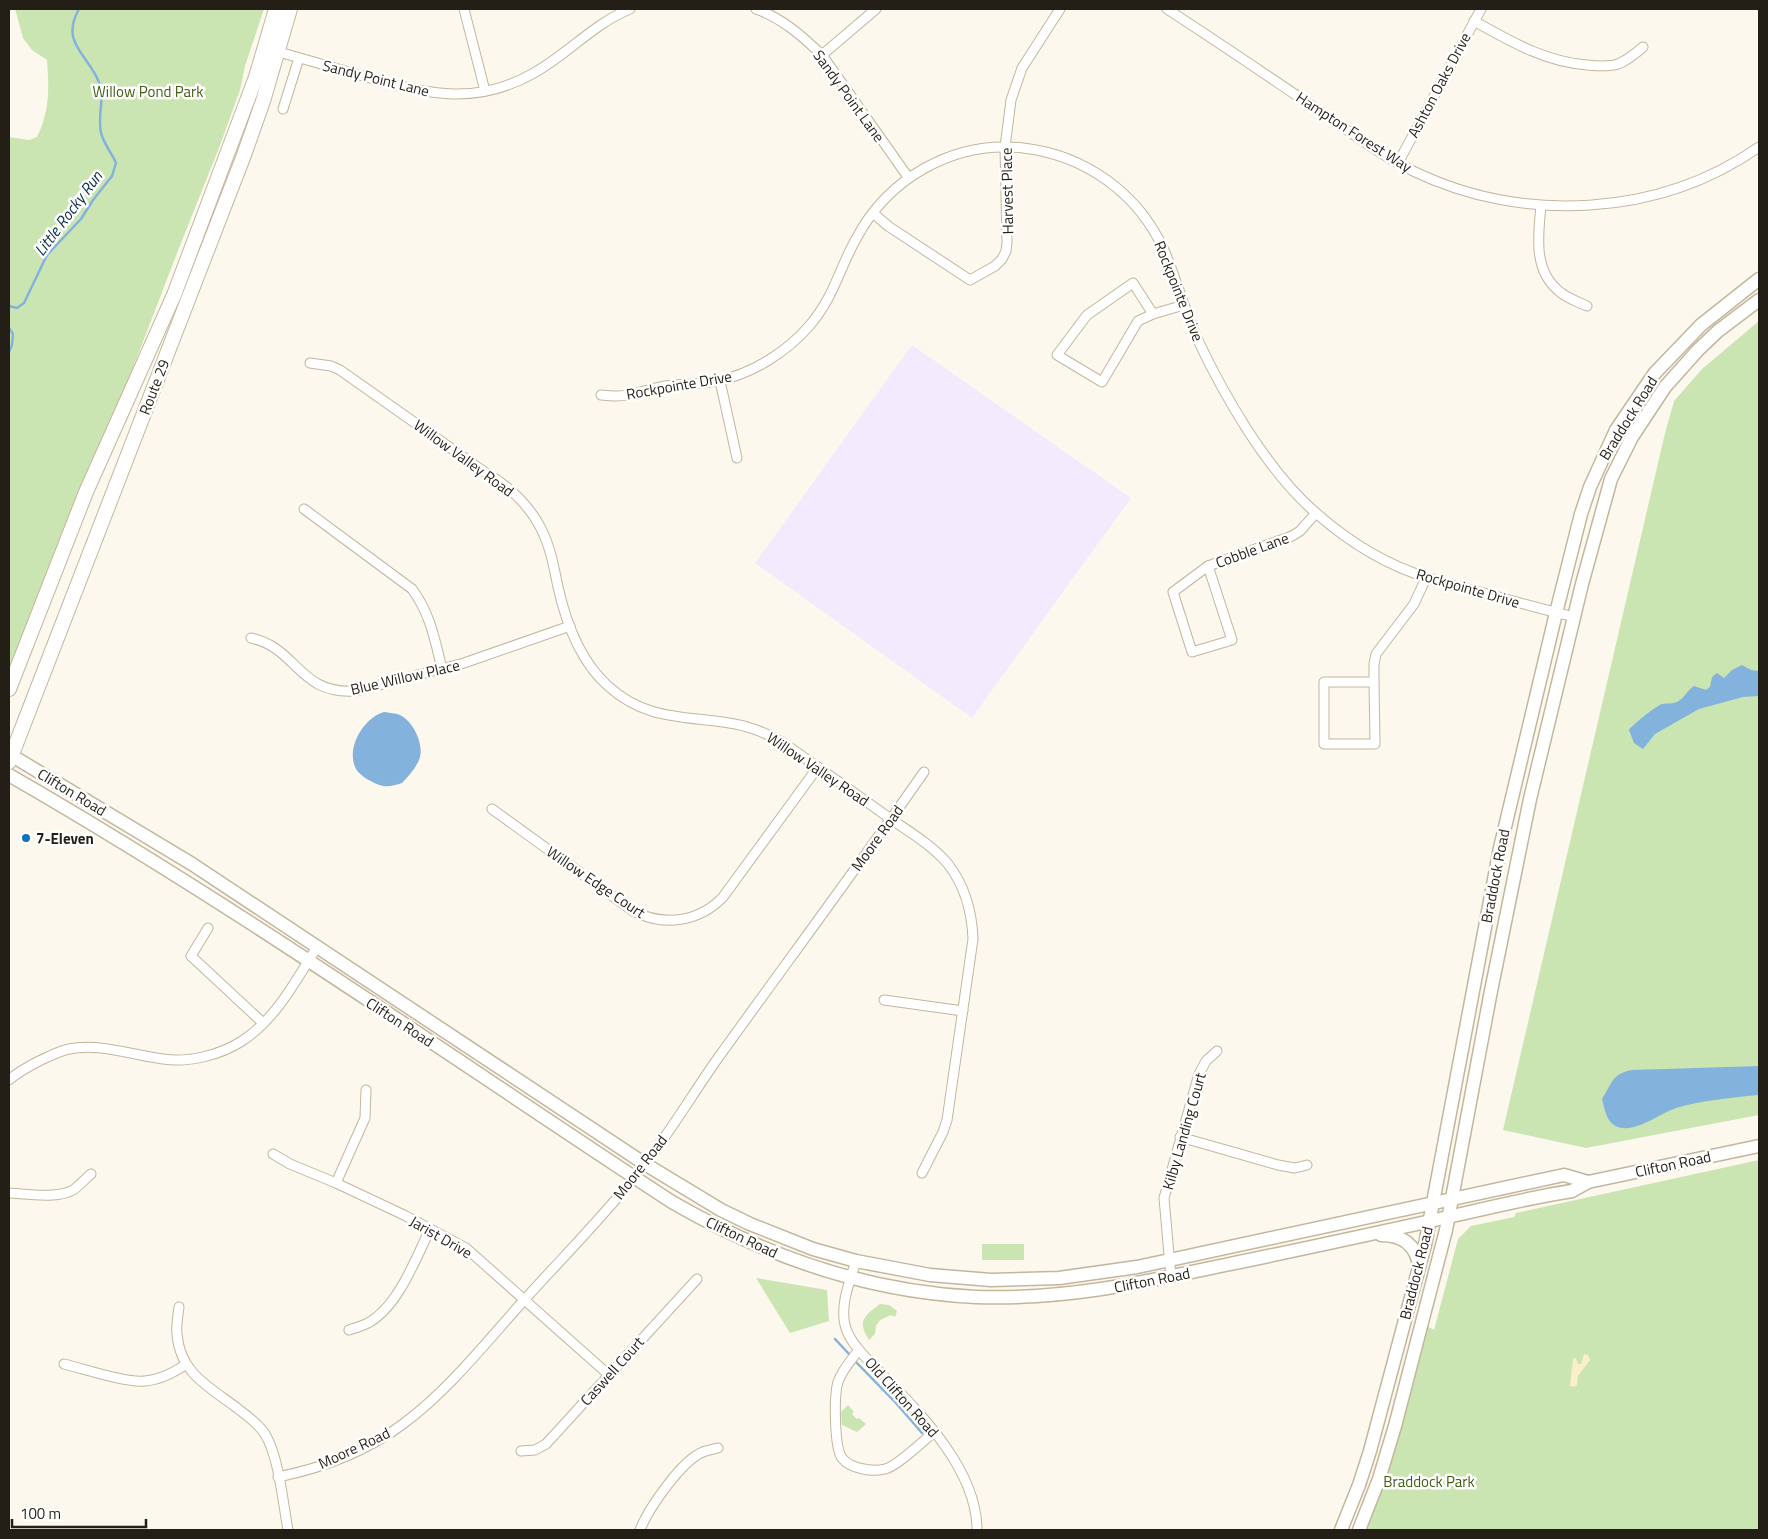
<svg xmlns="http://www.w3.org/2000/svg" width="1768" height="1539" viewBox="0 0 1768 1539" font-family="'Titillium Web',sans-serif">
  <rect width="100%" height="100%" fill="#fdf8ee"/>
  <!-- industrial -->
  <polygon fill="#f1ebfd" points="912,345 1131,498 972,718 755,563"/>
  <!-- green -->
  <g fill="#cbe5b2">
    <path d="M15 9H264L245 66 240 90 219 148 179 248 71 529 9 679V137L29 140 37 137C50 110 49 89 47 60L32 50 23 38Z"/>
    <polygon points="1759,321 1759,1115 1586,1148 1503,1130 1665,433 1674,401 1702,369"/>
    <polygon points="1759,1160 1759,1530 1359,1530 1422,1323 1434,1330 1458,1239 1471,1226 1514,1217 1516,1213"/>
    <rect x="982" y="1244" width="42" height="16"/>
    <polygon points="756,1278 827,1290 829,1321 790,1333"/>
    <path d="M880 1304 889 1305 897 1311 895 1317 891 1315 880 1320 876 1326 875 1334 869 1340C857 1321 864 1316 880 1304Z"/>
    <polygon points="848,1405 854,1412 852,1414 857,1419 859,1418 866,1424 857,1432 842,1425 841,1412"/>
  </g>
  <!-- sand -->
  <polygon fill="#f9efc9" points="1584,1354 1588,1355 1590,1360 1578,1376 1577,1385 1574,1387 1570,1386 1573,1359 1576,1358 1578,1364 1581,1364"/>
  <!-- water -->
  <g fill="#83b2dd">
    <path d="M1742 665 1751 670 1759 671V696L1743 697 1699 709 1655 734 1643 749 1634 743 1629 730C1631 726 1657 705 1662 704 1667 703 1673 704 1677 702 1685 698 1687 690 1694 686L1706 690 1710 687 1712 677 1717 673 1724 678 1732 670Z"/>
    <path d="M384 712C389 713 395 713 400 715 414 722 425 746 419 760 415 769 408 777 402 783 396 785 389 787 383 786 374 784 360 776 356 769 345 749 364 717 384 712Z"/>
    <path d="M1759 1066V1095C1735 1097 1699 1101 1676 1108 1659 1114 1640 1130 1622 1128 1607 1126 1605 1111 1602 1099 1612 1084 1611 1074 1632 1070Z"/>
  </g>
  <g fill="none" stroke-linecap="round" stroke-linejoin="round">
    <!-- stream -->
    <g stroke="#83b2dd" stroke-width="2.5">
      <path d="M9 306 17 308 24 303 47 255 81 219 93 200 112 176 116 163C112 154 105 145 102 136 96 119 105 102 100 85 90 55 59 44 79 9"/>
      <polyline points="9,328 13,334 12,345 9,352"/>
      <polyline points="835,1339 849,1354"/>
      <polyline points="855,1361 896,1403 922,1433"/>
    </g>
    <!-- street casing -->
    <g stroke="#c3b69d" stroke-width="11">
      <g id="street">
        <polyline points="464,9 485,91"/>
        <path d="M756 9C782 18 802 36 822 55L908 177"/>
        <path d="M1167 9C1218 42 1268 76 1318 110 1349 131 1380 155 1413 171 1523 224 1659 217 1759 147"/>
        <path d="M1474 21C1510 41 1545 62 1587 65 1597 66 1609 67 1618 64 1628 60 1635 54 1643 47"/>
        <path d="M279 52C307 60 335 68 363 76 424 93 473 107 532 74 567 55 593 24 630 9"/>
        <polyline points="822,55 876,9"/>
        <polyline points="283,109 299,58"/>
        <polyline points="1398,163 1481,9"/>
        <path d="M1541 206C1538 236 1533 271 1560 292 1567 298 1578 302 1587 306"/>
        <polyline points="873,213 888,226 970,280 995,266 1002,259 1006,251 1007,243 1005,147 1011,100 1022,68 1060,9"/>
        <polygon points="1133,283 1153,314 1138,321 1102,382 1057,355 1087,315"/>
        <polyline points="1153,314 1184,305"/>
        <path d="M310 363 331 366 340 370 486 473C511 487 533 509 544 535 552 552 554 569 558 587 566 623 580 661 608 686 651 725 694 714 744 726 758 730 770 735 782 742 818 767 853 792 888 817 908 831 932 845 948 864 965 886 972 911 973 939L947 1120 943 1132 922 1173"/>
        <polyline points="720,381 737,458"/>
        <path d="M601 395C609 396 618 397 627 395 640 393 652 388 665 386 682 384 700 385 717 381 752 374 787 352 810 325 834 297 839 269 856 239 888 178 954 140 1023 148 1085 155 1138 193 1164 250 1176 278 1184 308 1196 336 1223 394 1267 471 1316 513 1348 541 1388 566 1429 578 1449 585 1471 590 1492 595 1519 603 1546 610 1574 617"/>
        <path d="M304 509 412 589C430 613 435 640 442 669"/>
        <polygon points="1208,566 1232,640 1192,652 1173,592"/>
        <polyline points="1208,566 1292,536 1300,531 1316,513"/>
        <path d="M251 638C298 648 298 695 356 691L464 663 570 626"/>
        <polygon points="1324,682 1374,682 1375,744 1324,744"/>
        <polyline points="1374,682 1374,664 1376,654 1414,604 1426,578"/>
        <path d="M492 809 633 911C664 927 699 922 723 897L818 767"/>
        <polyline points="208,928 191,956 263,1023"/>
        <polyline points="884,1000 963,1011"/>
        <path d="M9 1080C18 1072 29 1066 41 1060 50 1056 59 1051 69 1049 101 1043 131 1055 163 1059 189 1063 220 1055 242 1041 276 1019 296 980 317 947"/>
        <polyline points="1180,1137 1278,1165 1295,1168 1307,1165"/>
        <polyline points="273,1154 290,1164 336,1183 406,1216 466,1248 609,1375"/>
        <polyline points="336,1183 365,1118 366,1090"/>
        <path d="M9 1193C27 1194 57 1199 73 1190 79 1186 85 1179 91 1174"/>
        <path d="M856 1261C850 1281 840 1304 845 1325 849 1343 869 1361 882 1374 921 1414 977 1470 977 1530"/>
        <polyline points="1171,1277 1164,1198 1199,1074 1206,1061 1217,1051"/>
        <path d="M179 1307C178 1316 176 1325 177 1334 180 1373 208 1386 237 1408 247 1416 258 1423 265 1434 279 1457 283 1503 288 1530"/>
        <path d="M349 1330C355 1328 362 1326 368 1323 398 1307 416 1258 430 1229"/>
        <path d="M859 1350C851 1360 842 1370 838 1382 834 1395 834 1447 842 1458 850 1469 873 1472 885 1469 896 1467 923 1441 934 1432"/>
        <path d="M64 1364C85 1369 126 1383 145 1381 160 1380 173 1373 185 1365"/>
        <polyline points="521,1451 535,1450 546,1444 697,1279"/>
        <path d="M278 1477C322 1468 367 1451 403 1424 450 1389 487 1341 526 1298 563 1257 603 1217 637 1174 667 1138 691 1096 718 1058 787 962 857 868 924 772"/>
        <path d="M640 1530C648 1509 682 1460 703 1452 708 1450 714 1449 718 1448"/>
      </g>
    </g>
    <!-- secondary casing -->
    <g stroke="#c3b69d" stroke-width="15">
      <g id="secondary">
        <polyline points="9,754 192,864 645,1164 721,1210 750,1224 813,1249 856,1261 930,1275 991,1280 1059,1278 1137,1267 1564,1175 1588,1182"/>
        <path d="M9 775C237 906 452 1058 672 1202 765 1256 868 1292 976 1297 1064 1300 1141 1283 1225 1265 1289 1252 1353 1238 1417 1224 1468 1213 1520 1199 1572 1191L1588 1182 1759 1146"/>
        <path d="M1381 1235C1402 1235 1416 1244 1419 1266"/>
        <polyline points="1341,1530 1359,1485 1370,1451 1425,1245 1500,848 1556,613 1581,514 1590,487 1616,430 1654,374 1701,325 1759,279"/>
        <polyline points="1359,1530 1379,1479 1395,1426 1446,1230 1490,996 1530,799 1582,584 1611,479 1632,437 1665,387 1698,350 1718,331 1759,300"/>
      </g>
    </g>
    <!-- primary casing -->
    <g stroke="#c3b69d" stroke-width="16">
      <g id="primary">
        <polyline points="9,689 86,492 174,295 256,77 276,9"/>
        <polyline points="9,762 244,155 263,101 290,9"/>
      </g>
    </g>
    <!-- street -->
    <use href="#street" stroke="#fff" stroke-width="9"/>
    <!-- secondary -->
    <use href="#secondary" stroke="#fff" stroke-width="12"/>
    <!-- primary -->
    <use href="#primary" stroke="#fff" stroke-width="14"/>
  </g>
  <!-- markers -->
  <circle fill="#0d71bd" stroke="#fff" stroke-width="2" cx="26" cy="838" r="5"/>
  <g text-anchor="middle" dominant-baseline="central" stroke-width="5" stroke-linejoin="round" paint-order="stroke">
    <!-- street labels -->
    <g font-size="15" fill="#241f16" stroke="#fff">
      <text transform="translate(376 78) rotate(14)">Sandy Point Lane</text>
      <text transform="translate(1439 85) rotate(-62)">Ashton Oaks Drive</text>
      <text transform="translate(849 96) rotate(54)">Sandy Point Lane</text>
      <text transform="translate(1354 132) rotate(33)">Hampton Forest Way</text>
      <text transform="translate(1007 191) rotate(-91)">Harvest Place</text>
      <text transform="translate(1179 291) rotate(68)">Rockpointe Drive</text>
      <text transform="translate(679 385) rotate(-10)">Rockpointe Drive</text>
      <text transform="translate(154 387) rotate(-69)">Route 29</text>
      <text transform="translate(1628 418) rotate(-58)">Braddock Road</text>
      <text transform="translate(464 458) rotate(36)">Willow Valley Road</text>
      <text transform="translate(1252 550) rotate(-20)">Cobble Lane</text>
      <text transform="translate(1468 588) rotate(16)">Rockpointe Drive</text>
      <text transform="translate(405 677) rotate(-13)">Blue Willow Place</text>
      <text transform="translate(818 769) rotate(34)">Willow Valley Road</text>
      <text transform="translate(72 792) rotate(31)">Clifton Road</text>
      <text transform="translate(877 838) rotate(-54)">Moore Road</text>
      <text transform="translate(1495 876) rotate(-79)">Braddock Road</text>
      <text transform="translate(596 882) rotate(34)">Willow Edge Court</text>
      <text transform="translate(400 1022) rotate(33)">Clifton Road</text>
      <text transform="translate(1184 1131) rotate(-74)">Kilby Landing Court</text>
      <text transform="translate(1673 1164) rotate(-12)">Clifton Road</text>
      <text transform="translate(640 1167) rotate(-52)">Moore Road</text>
      <text transform="translate(441 1237) rotate(30)">Jarist Drive</text>
      <text transform="translate(742 1237) rotate(25)">Clifton Road</text>
      <text transform="translate(1416 1273) rotate(-76)">Braddock Road</text>
      <text transform="translate(1152 1280) rotate(-11)">Clifton Road</text>
      <text transform="translate(612 1371) rotate(-48)">Caswell Court</text>
      <text transform="translate(902 1397) rotate(48)">Old Clifton Road</text>
      <text transform="translate(354 1448) rotate(-25)">Moore Road</text>
    </g>
    <!-- park labels -->
    <g font-size="15" fill="#3f5f12" stroke="#fff">
      <text x="148" y="91">Willow Pond Park</text>
      <text x="1429" y="1481">Braddock Park</text>
    </g>
    <!-- poi labels -->
    <g font-size="15" font-weight="bold" fill="#241f16" stroke="#fff" text-anchor="start">
      <text x="36" y="838">7-Eleven</text>
    </g>
    <!-- water labels -->
    <g font-size="16" font-style="italic" fill="#082c49" stroke="#fff">
      <text transform="translate(68 213) rotate(-53)">Little Rocky Run</text>
    </g>
  </g>
  <!-- border -->
  <rect width="1768" height="1539" fill="none" stroke="#241f16" stroke-width="20"/>
  <!-- scale -->
  <path d="M12 1519v8h134v-8" fill="none" stroke="#241f16" stroke-width="2.5"/>
  <text x="20" y="1519" font-size="15" fill="#241f16" stroke="#ffffff" stroke-width="4" paint-order="stroke">100 m</text>
</svg>
